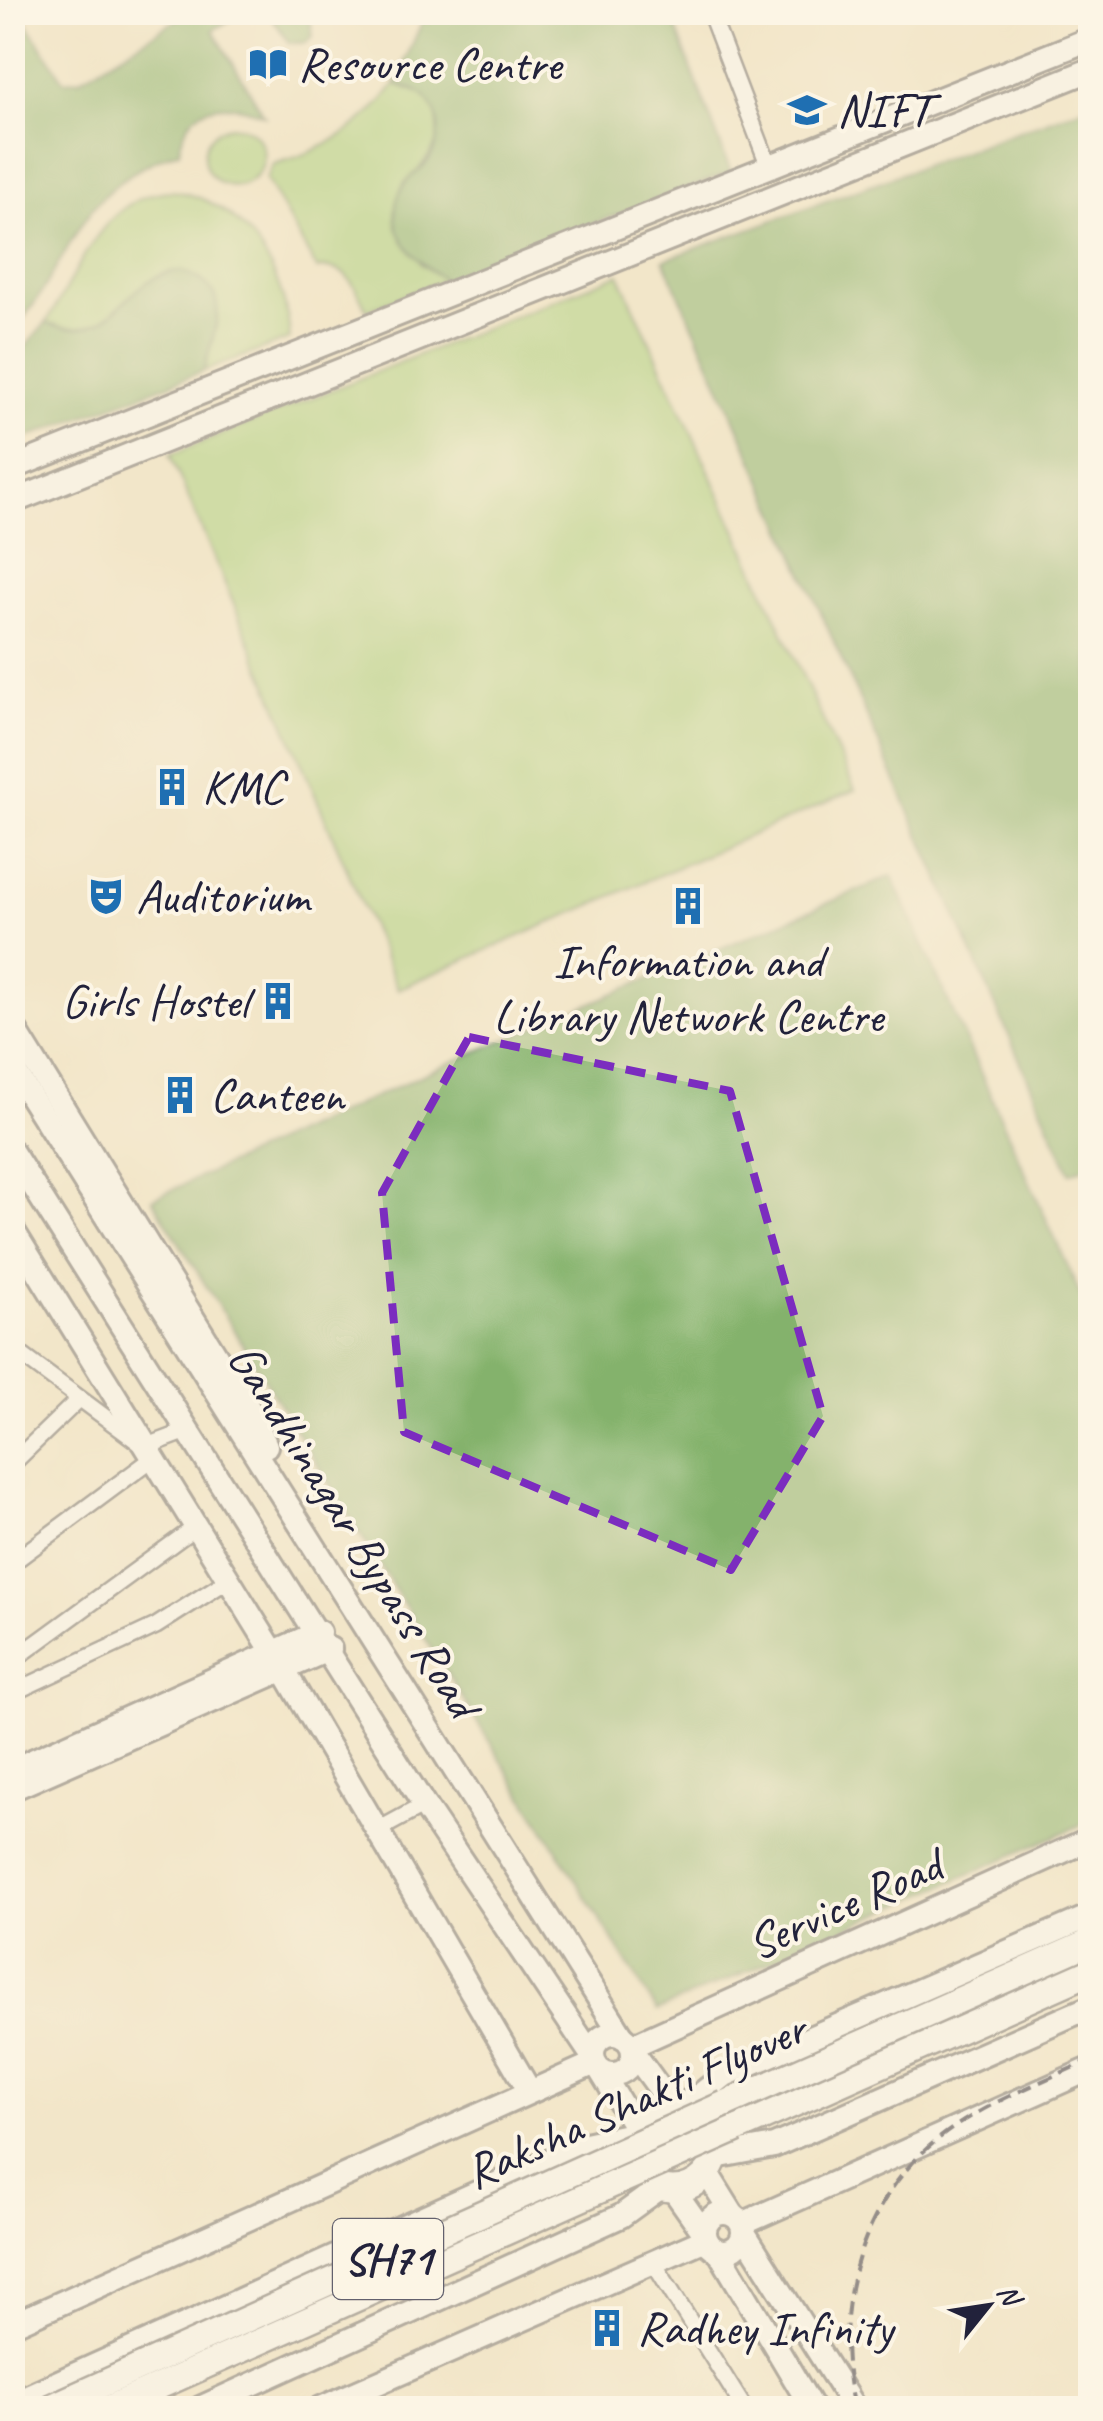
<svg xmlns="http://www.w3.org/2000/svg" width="1103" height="2421" viewBox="0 0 1103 2421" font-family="Caveat,sans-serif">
  <rect width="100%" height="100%" fill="#fcf5e5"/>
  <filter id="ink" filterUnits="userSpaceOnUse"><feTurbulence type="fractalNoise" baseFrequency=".01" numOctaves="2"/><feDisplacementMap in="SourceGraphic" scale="20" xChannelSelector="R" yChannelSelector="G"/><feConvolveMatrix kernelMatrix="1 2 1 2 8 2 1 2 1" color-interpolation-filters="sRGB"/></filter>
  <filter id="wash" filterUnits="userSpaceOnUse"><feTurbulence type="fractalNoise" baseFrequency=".0048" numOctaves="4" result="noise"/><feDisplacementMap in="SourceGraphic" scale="40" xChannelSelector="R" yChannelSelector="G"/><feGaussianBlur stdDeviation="2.25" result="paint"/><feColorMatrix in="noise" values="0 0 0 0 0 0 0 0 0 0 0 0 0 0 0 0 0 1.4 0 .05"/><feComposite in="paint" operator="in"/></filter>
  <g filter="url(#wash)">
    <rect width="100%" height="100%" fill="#f2e6c9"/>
    <!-- green -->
    <g fill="#a6d07c" stroke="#64795c" stroke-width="2.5">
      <path d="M395 84 421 93C474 141 401 168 396 212L421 264 445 280 367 310C355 288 347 262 317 269L266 179 273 164C323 152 365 127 395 84Z"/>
      <circle cx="234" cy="156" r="30"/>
      <path d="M172 191C243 199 287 274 290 339L204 371C214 322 238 300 181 271 122 273 117 350 46 323 79 273 101 194 172 191Z"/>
      <polygon points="619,274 855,790 398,989 170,455"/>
    </g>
    <!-- forest -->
    <g fill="#84b26c" stroke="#536a54" stroke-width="2.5">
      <path d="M13 12 20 13 64 81 80 79 188 13H243L213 30 264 115C226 100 188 99 179 151 70 189 79 255 13 331Z"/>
      <polygon points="269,13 309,13 313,36 306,43 289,43"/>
      <path d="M426 13H670L731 172 445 280C413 259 380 228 403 186 410 174 423 170 430 158 449 125 434 89 395 84Z"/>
      <polygon points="1090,105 1090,1165 1070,1173 664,260"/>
      <path d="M181 271C239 288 212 331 204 371L13 443V361L46 323C117 350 122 273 181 271Z"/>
      <polygon points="892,876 1090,1316 1090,1821 657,2011 152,1199 433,1070"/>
    </g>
  </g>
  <g filter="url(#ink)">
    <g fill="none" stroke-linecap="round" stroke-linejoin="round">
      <!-- street casing -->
      <g stroke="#6b676d" stroke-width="20">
        <g id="street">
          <polyline points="710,12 770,169"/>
          <polyline points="12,1348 145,1447 190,1430"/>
          <polyline points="12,1464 77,1401"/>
          <polyline points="12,1563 152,1459"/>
          <polyline points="12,1661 194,1528"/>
          <polyline points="12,1693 156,1626 228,1580"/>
          <polyline points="380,1829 424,1805"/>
          <polyline points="653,2262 744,2408"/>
        </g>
      </g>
      <!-- secondary casing -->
      <g stroke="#6b676d" stroke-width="28">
        <g id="secondary">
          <polyline points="12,468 1090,39"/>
          <polyline points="12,502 1090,70"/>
          <polyline points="12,1025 252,1414 266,1446"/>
          <polyline points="12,1067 623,2037"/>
          <polyline points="12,1152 424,1805 593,2057"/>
          <polyline points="12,1229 275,1655 529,2090"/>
          <polyline points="12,1770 319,1632"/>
          <polyline points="12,1789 330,1649"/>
          <circle cx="613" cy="2054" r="20"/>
          <polyline points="632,2046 1090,1839"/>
          <polyline points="633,2052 671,2104"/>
          <polyline points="600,2070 635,2127"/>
          <polyline points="686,2106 725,2075 1090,1916"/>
          <polyline points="715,2157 774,2146 1090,2007"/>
          <polyline points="707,2173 733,2215"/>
          <polyline points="673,2189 704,2233"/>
          <circle cx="724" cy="2232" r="19"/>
          <polyline points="742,2224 1090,2069"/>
          <polyline points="743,2231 854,2408"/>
          <polyline points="718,2250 812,2408"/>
          <polyline points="12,2325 595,2063"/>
          <polyline points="12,2403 585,2144 632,2134"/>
          <polyline points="200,2408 621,2216 661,2187"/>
          <polyline points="321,2408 706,2239"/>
        </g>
      </g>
      <!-- primary casing -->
      <g stroke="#6b676d" stroke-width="30">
        <g id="primary">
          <circle cx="673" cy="2146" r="43"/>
          <polyline points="725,2104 1090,1942"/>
          <polyline points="737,2129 1090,1972"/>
        </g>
      </g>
      <!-- street -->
      <use href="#street" stroke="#fff" stroke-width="15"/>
      <!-- secondary -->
      <use href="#secondary" stroke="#fff" stroke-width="22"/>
      <!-- primary -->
      <use href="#primary" stroke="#fff" stroke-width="25"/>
      <!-- rail -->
      <path stroke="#22223b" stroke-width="4" stroke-dasharray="15 8" stroke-linecap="butt" d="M854 2408C833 2319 854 2219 922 2153 968 2109 1033 2086 1090 2060"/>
      <!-- primary-bridge casing -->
      <g stroke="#6b676d" stroke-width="30" stroke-linecap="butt">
        <g id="primary-bridge">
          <polyline points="49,2408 725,2104"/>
          <polyline points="110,2408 737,2129"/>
        </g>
      </g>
      <!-- primary-bridge -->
      <use href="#primary-bridge" stroke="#fff" stroke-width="25"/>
    </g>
  </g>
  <!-- marked area -->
  <path d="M0 0H1103V2421H0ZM469 1037 730 1091 823 1416 731 1570 404 1432 382 1193Z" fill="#f2e6c9" fill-opacity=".55" fill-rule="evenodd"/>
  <path fill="none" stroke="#7b2cbf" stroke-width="8" stroke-dasharray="20 12" stroke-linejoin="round" d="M469 1037 730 1091 823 1416 731 1570 404 1432 382 1193Z"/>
  <!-- icons -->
  <defs>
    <g id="library-bare" transform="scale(3)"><path d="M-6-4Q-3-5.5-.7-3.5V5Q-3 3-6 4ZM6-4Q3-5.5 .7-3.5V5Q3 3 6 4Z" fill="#1f6fb2" stroke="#fcf5e5" stroke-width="2.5" paint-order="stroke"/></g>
    <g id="university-bare" transform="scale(3)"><path d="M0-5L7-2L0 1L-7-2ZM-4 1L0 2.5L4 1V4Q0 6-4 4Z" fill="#1f6fb2" stroke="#fcf5e5" stroke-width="2.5" paint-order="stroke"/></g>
    <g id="building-bare" transform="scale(3)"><path d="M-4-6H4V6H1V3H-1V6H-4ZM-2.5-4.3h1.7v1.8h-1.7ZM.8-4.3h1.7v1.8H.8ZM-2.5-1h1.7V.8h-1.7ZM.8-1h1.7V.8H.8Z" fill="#1f6fb2" stroke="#fcf5e5" stroke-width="2.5" paint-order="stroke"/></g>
    <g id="theatre-bare" transform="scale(3)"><path d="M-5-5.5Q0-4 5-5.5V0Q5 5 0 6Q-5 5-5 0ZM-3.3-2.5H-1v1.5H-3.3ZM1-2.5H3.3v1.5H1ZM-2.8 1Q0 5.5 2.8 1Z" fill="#1f6fb2" stroke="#fcf5e5" stroke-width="2.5" paint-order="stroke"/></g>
  </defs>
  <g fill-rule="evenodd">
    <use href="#library-bare" x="268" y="64"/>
    <use href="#university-bare" x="807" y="110"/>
    <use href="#building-bare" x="172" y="787"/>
    <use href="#theatre-bare" x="106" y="896"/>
    <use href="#building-bare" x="688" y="906"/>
    <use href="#building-bare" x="278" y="1001"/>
    <use href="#building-bare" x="180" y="1095"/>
    <use href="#building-bare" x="607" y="2328"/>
  </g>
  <g text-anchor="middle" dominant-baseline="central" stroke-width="8" stroke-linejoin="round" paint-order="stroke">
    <!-- shield labels -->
    <rect fill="#fcf5e5" stroke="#63616e" stroke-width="2.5" x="333" y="2219" width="110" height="80" rx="8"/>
    <g font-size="45" font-weight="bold" fill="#22223b">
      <text x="388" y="2259">SH71</text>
    </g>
    <!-- poi labels -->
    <g font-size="48" fill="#22223b" stroke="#fcf5e5" text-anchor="start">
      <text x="298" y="64">Resource Centre</text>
      <text x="837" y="110">NIFT</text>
      <text x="202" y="787">KMC</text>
      <text x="136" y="896">Auditorium</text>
      <text x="688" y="961" text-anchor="middle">Information and<tspan x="688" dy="55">Library Network Centre</tspan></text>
      <text x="248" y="1001" text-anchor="end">Girls Hostel</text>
      <text x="210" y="1095">Canteen</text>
      <text x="637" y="2328">Radhey Infinity</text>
    </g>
    <!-- street labels -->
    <g font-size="48" fill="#22223b" stroke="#fcf5e5">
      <text transform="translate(354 1530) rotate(58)">Gandhinagar Bypass Road</text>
      <text transform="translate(844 1904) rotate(-24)">Service Road</text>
      <text transform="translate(635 2100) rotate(-24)">Raksha Shakti Flyover</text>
    </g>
  </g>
  <!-- margin -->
  <rect width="1103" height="2421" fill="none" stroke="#fcf5e5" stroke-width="50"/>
  <!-- north arrow -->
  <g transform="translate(988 2306) rotate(60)" stroke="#fcf5e5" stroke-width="8" paint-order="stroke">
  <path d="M0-8L18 38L0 25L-18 38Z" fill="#22223b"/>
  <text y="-15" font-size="28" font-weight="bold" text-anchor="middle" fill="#22223b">N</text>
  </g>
</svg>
